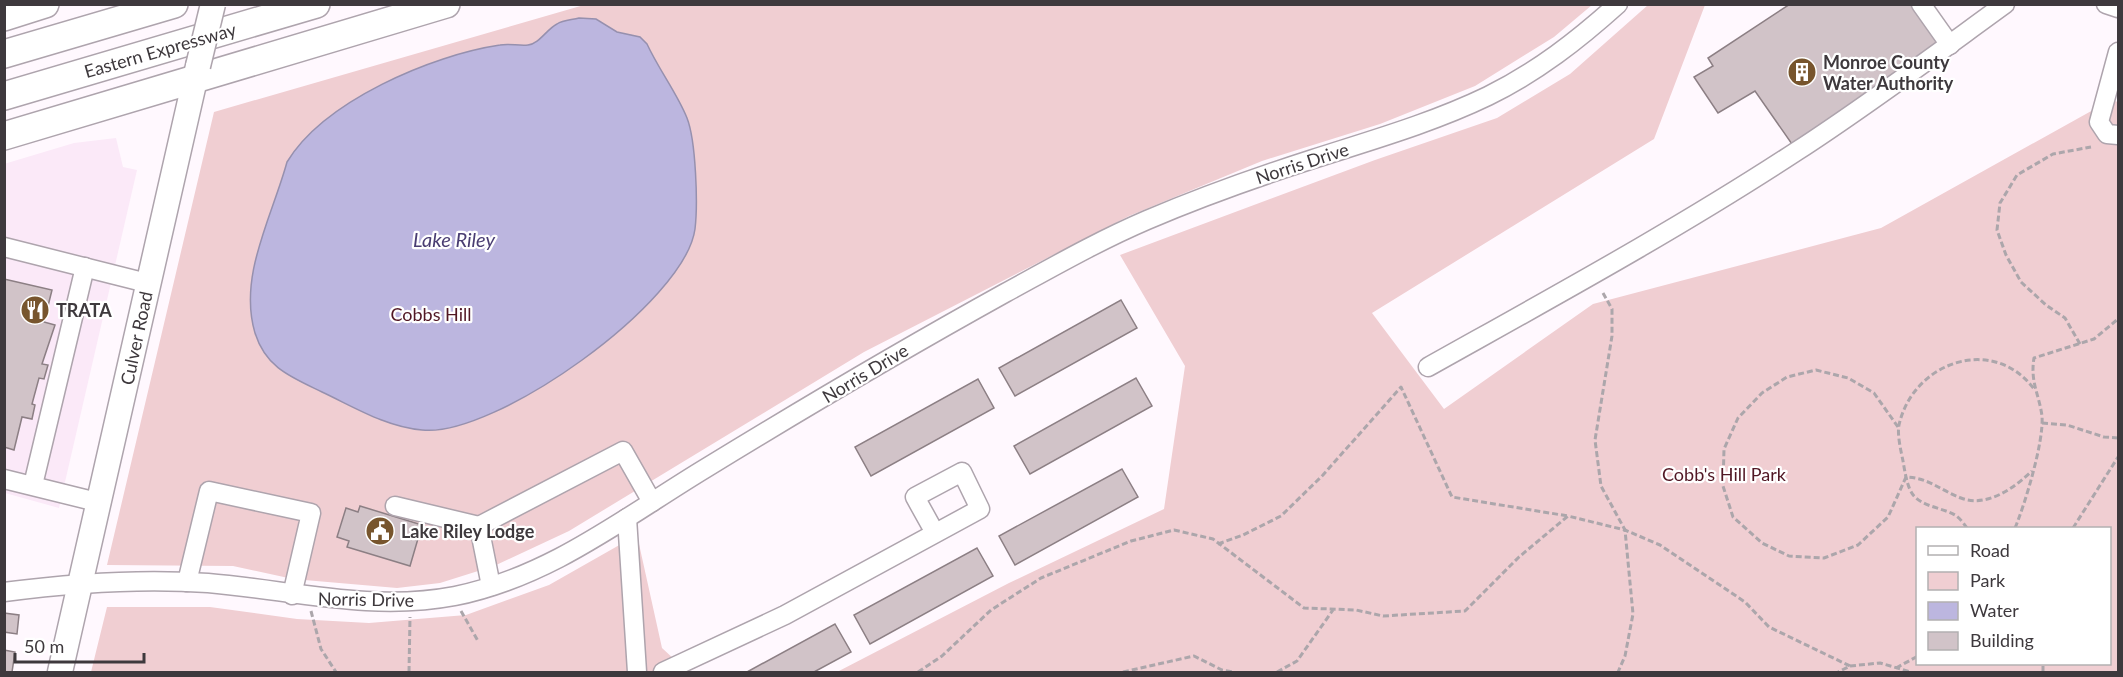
<svg xmlns="http://www.w3.org/2000/svg" width="2123" height="677" viewBox="0 0 2123 677" font-family="Lato,sans-serif">
  <rect width="100%" height="100%" fill="#fff8fe"/>
  <!-- built -->
  <polygon fill="#fbe9f8" points="116,138 123,167 137,170 59,508 5,493 4,164 74,143"/>
  <!-- green -->
  <g fill="#f0ced2" fill-rule="evenodd">
    <polygon points="584,5 1592,5 1554,37 1475,86 1380,124 1262,161 1129,216 864,352 569,531 494,566 440,583 397,588 293,579 233,566 107,565 214,112"/>
    <path d="M1648 5H1705L1654 139 1372 313 1444 409 1593 304 1881 228 2111 100 2118 102V672H837L1009 583 1164 509 1185 366 1120 255 1375 160 1497 118 1570 74ZM1918 528H2110V664H1918Z"/>
    <polygon points="637,535 662,648 688,672 91,672 107,607 210,607 297,619 369,623 466,615 549,585"/>
  </g>
  <!-- water -->
  <path fill="#bcb6df" stroke="#9690ae" stroke-width="1.5" d="M579 18 596 19 617 32 640 37 647 44C659 70 677 93 687 118 696 141 698 204 695 229 685 303 494 438 422 430 386 427 354 407 322 392 291 377 266 368 255 333 238 276 272 217 287 162 324 101 432 55 500 45 509 43 518 46 528 45 539 44 547 29 557 24 563 20 572 20 579 18Z"/>
  <!-- building -->
  <g fill="#d1c3c8" stroke="#8c7f84" stroke-width="1.5">
    <polygon points="1790,4 1914,4 1941,43 1794,147 1755,91 1718,113 1694,77 1713,66 1708,58"/>
    <polygon points="4,279 52,290 44,322 55,325 42,364 48,365 44,379 39,378 32,404 35,405 32,419 22,417 14,450 4,447"/>
    <polygon points="1121,300 1137,328 1015,396 999,368"/>
    <polygon points="1136,378 1152,406 1030,474 1014,446"/>
    <polygon points="978,379 994,408 871,476 855,447"/>
    <polygon points="1122,469 1138,497 1015,565 999,536"/>
    <polygon points="360,506 422,525 410,566 347,547 349,541 337,537 346,508 358,512"/>
    <polygon points="977,548 993,576 870,644 854,615"/>
    <polygon points="4,613 19,615 17,634 4,632"/>
    <polygon points="835,624 851,652 814,672 747,672"/>
    <polygon points="4,650 15,652 12,672 4,672"/>
  </g>
  <g fill="none" stroke-linecap="round" stroke-linejoin="round">
    <!-- minor casing -->
    <g stroke="#aea4ad" stroke-width="21">
      <g id="minor">
        <polyline points="1921,4 1950,45"/>
        <polyline points="2106,4 2118,8"/>
        <polyline points="2118,52 2099,122 2107,134 2118,135"/>
        <polyline points="4,247 147,283"/>
        <path d="M1428 367C1553 297 1678 229 1797 151 1868 105 1936 54 2005 4"/>
        <polyline points="4,479 101,503"/>
        <polyline points="33,485 85,267"/>
        <polyline points="395,506 479,526"/>
        <polyline points="627,518 637,672"/>
        <polyline points="187,582 209,491 311,513 292,595"/>
        <polyline points="491,586 479,526 623,451 652,502"/>
        <path d="M4 592C72 583 139 578 208 583 291 590 371 612 455 596 550 577 625 517 706 468 804 408 904 349 1005 293 1051 268 1098 241 1147 220 1201 197 1257 177 1313 159 1372 140 1432 123 1488 96 1537 72 1578 40 1618 4"/>
        <polyline points="663,672 785,615 980,509 962,472 915,497 935,533"/>
      </g>
    </g>
    <!-- major casing -->
    <g stroke="#aea4ad" stroke-width="27">
      <polyline id="major" points="60,672 198,66"/>
    </g>
    <!-- highway casing -->
    <g stroke="#aea4ad" stroke-width="30">
      <g id="highway">
        <polyline points="4,17 45,4"/>
        <polyline points="4,54 174,4"/>
        <polyline points="4,96 316,4"/>
        <polyline points="4,136 446,4"/>
      </g>
    </g>
    <!-- path -->
    <g stroke="#aca6ab" stroke-width="3" stroke-dasharray="6 3" stroke-linecap="butt">
      <polyline points="1603,293 1612,309 1612,336 1595,440 1601,486 1625,530 1633,614 1625,656 1618,672"/>
      <polyline points="2080,344 2065,318 2046,305 2021,282 2006,255 1997,230 2000,203 2017,175 2053,154 2091,147"/>
      <polyline points="2042,423 2067,425 2104,437 2118,438"/>
      <path d="M1898 427 1874 393 1848 378 1816 370 1787 377 1762 393 1738 418 1724 449 1723 486 1733 517 1762 543 1789 556 1824 558 1858 545 1888 517 1906 477C1929 478 1940 490 1961 498 1987 508 2014 488 2032 471"/>
      <path d="M1967 528C1964 524 1960 518 1955 515 1943 508 1924 507 1914 496 1907 488 1905 472 1903 461 1901 451 1897 435 1899 425 1913 362 1993 334 2034 389"/>
      <path d="M2015 528C2025 504 2044 442 2042 416 2039 394 2030 382 2034 358L2094 339 2118 319"/>
      <polyline points="2073,528 2118,457"/>
      <polyline points="1218,544 1243,535 1281,516 1323,475 1401,387 1452,497 1568,516"/>
      <polyline points="311,611 321,649 336,672"/>
      <polyline points="461,611 478,641"/>
      <polyline points="1850,666 1880,663 1911,672"/>
      <polyline points="1896,668 1918,656"/>
      <polyline points="409,672 410,617"/>
      <polyline points="918,672 942,656 991,610 1041,578 1131,541 1174,530 1213,539 1304,608 1356,610 1383,616 1465,611 1519,557 1568,516 1625,530 1660,545 1745,602 1769,627 1850,666 1838,672"/>
      <polyline points="1123,672 1194,656 1222,670 1234,672"/>
      <polyline points="1277,672 1297,661 1333,610"/>
      <polyline points="2043,672 2043,664"/>
    </g>
    <!-- minor -->
    <use href="#minor" stroke="#fff" stroke-width="18"/>
    <!-- major -->
    <use href="#major" stroke="#fff" stroke-width="24"/>
    <!-- highway -->
    <use href="#highway" stroke="#fff" stroke-width="27"/>
    <!-- major-bridge casing -->
    <g stroke="#aea4ad" stroke-width="27" stroke-linecap="butt">
      <polyline id="major-bridge" points="198,66 213,4"/>
    </g>
    <!-- major-bridge -->
    <use href="#major-bridge" stroke="#fff" stroke-width="24"/>
  </g>
  <!-- icons -->
  <defs>
    <g id="building-disc" transform="scale(1.5)"><circle r="9.5" fill="#77552d" stroke="#fff"/><path d="M-4-6H4V6H1V3H-1V6H-4ZM-2.5-4.3h1.7v1.8h-1.7ZM.8-4.3h1.7v1.8H.8ZM-2.5-1h1.7V.8h-1.7ZM.8-1h1.7V.8H.8Z" fill="#fff"/></g>
    <g id="restaurant-disc" transform="scale(1.5)"><circle r="9.5" fill="#77552d" stroke="#fff"/><path d="M-5-6h1v4h1v-4h1v4h1v-4h1v5L-1.5 .5V6h-2V.5L-5-1ZM5-6V6H3V1.5H1.5Q1.5-4 5-6Z" fill="#fff"/></g>
    <g id="civic-disc" transform="scale(1.5)"><circle r="9.5" fill="#77552d" stroke="#fff"/><path d="M-.6-6.5H3V-4.5H.6V-3L4-1V1h2V6H-6V1h2V-1L-.6-3ZM-1.2 2.5V6h2.4V2.5Z" fill="#fff"/></g>
  </defs>
  <g fill-rule="evenodd">
    <use href="#building-disc" x="1802" y="72"/>
    <use href="#restaurant-disc" x="35" y="310"/>
    <use href="#civic-disc" x="380" y="531"/>
  </g>
  <g text-anchor="middle" dominant-baseline="central" stroke-width="4.5" stroke-linejoin="round" paint-order="stroke">
    <!-- street labels -->
    <g font-size="18" fill="#3e393d" stroke="#fff">
      <text transform="translate(160 50) rotate(-16)">Eastern Expressway</text>
      <text transform="translate(1302 163) rotate(-18)">Norris Drive</text>
      <text transform="translate(136 338) rotate(-78)">Culver Road</text>
      <text transform="translate(865 373) rotate(-31)">Norris Drive</text>
      <text transform="translate(366 599) rotate(1)">Norris Drive</text>
    </g>
    <!-- poi labels -->
    <g font-size="18" font-weight="bold" fill="#3e393d" stroke="#fff" text-anchor="start">
      <text x="1823" y="62">Monroe County<tspan x="1823" dy="21">Water Authority</tspan></text>
      <text x="56" y="310">TRATA</text>
      <text x="401" y="531">Lake Riley Lodge</text>
    </g>
    <!-- park labels -->
    <g font-size="18" fill="#511724" stroke="#fff">
      <text x="431" y="314">Cobbs Hill</text>
      <text x="1724" y="474">Cobb's Hill Park</text>
    </g>
    <!-- water labels -->
    <g font-size="20" font-style="italic" fill="#493d72" stroke="#fff">
      <text x="454" y="239">Lake Riley</text>
    </g>
  </g>
  <!-- border -->
  <rect width="2123" height="677" fill="none" stroke="#3e393d" stroke-width="12"/>
  <!-- legend -->
  <rect x="1916" y="527" width="195" height="138" fill="#ffffff" stroke="#b2b0b1" stroke-width="1.5"/>
  <rect x="1928" y="546" width="30" height="9" fill="#ffffff" stroke="#b2b0b1" stroke-width="1.5"/>
  <text x="1970" y="557" font-size="18" fill="#3e393d">Road</text>
  <rect x="1928" y="572" width="30" height="18" fill="#f0ced2" stroke="#b2b0b1" stroke-width="1.5"/>
  <text x="1970" y="587" font-size="18" fill="#3e393d">Park</text>
  <rect x="1928" y="602" width="30" height="18" fill="#bcb6df" stroke="#b2b0b1" stroke-width="1.5"/>
  <text x="1970" y="617" font-size="18" fill="#3e393d">Water</text>
  <rect x="1928" y="632" width="30" height="18" fill="#d1c3c8" stroke="#b2b0b1" stroke-width="1.5"/>
  <text x="1970" y="647" font-size="18" fill="#3e393d">Building</text>
  <!-- scale -->
  <path d="M15 653v9h129v-9" fill="none" stroke="#3e393d" stroke-width="3"/>
  <text x="24" y="653" font-size="18" fill="#3e393d" stroke="#ffffff" stroke-width="4.5" paint-order="stroke">50 m</text>
</svg>
